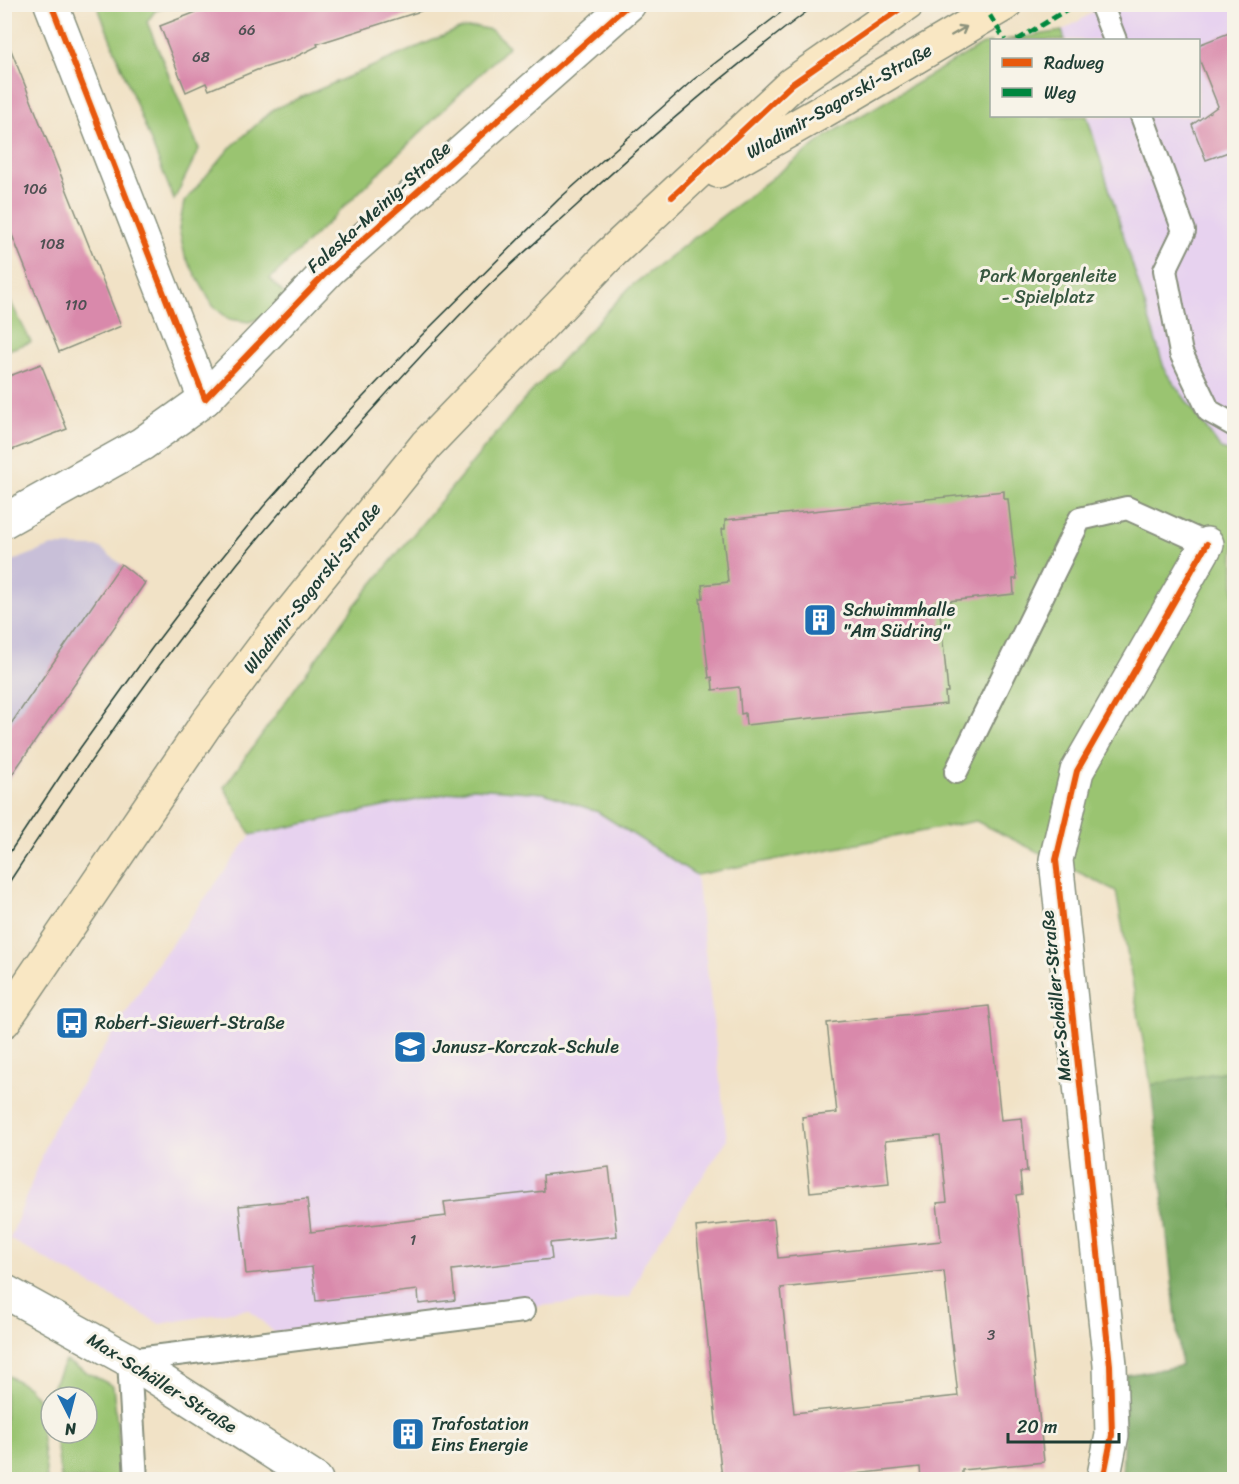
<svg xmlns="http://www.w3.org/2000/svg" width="1239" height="1484" viewBox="0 0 1239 1484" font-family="Sriracha,sans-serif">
  <rect width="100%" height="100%" fill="#f7f3e8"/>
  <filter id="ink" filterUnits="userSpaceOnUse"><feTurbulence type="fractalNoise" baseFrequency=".0167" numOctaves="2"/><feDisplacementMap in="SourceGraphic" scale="12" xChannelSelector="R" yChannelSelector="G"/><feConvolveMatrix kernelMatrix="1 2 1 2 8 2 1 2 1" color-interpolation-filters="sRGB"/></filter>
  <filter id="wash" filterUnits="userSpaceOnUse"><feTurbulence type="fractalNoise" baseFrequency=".008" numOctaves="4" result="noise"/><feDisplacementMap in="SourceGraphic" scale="24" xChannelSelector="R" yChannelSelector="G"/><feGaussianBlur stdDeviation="1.35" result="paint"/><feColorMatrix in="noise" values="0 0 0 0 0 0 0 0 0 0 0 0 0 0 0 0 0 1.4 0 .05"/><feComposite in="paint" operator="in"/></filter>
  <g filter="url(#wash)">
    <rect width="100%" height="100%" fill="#f1e2c6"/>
    <!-- built -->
    <g fill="#e7d2ef">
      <polygon points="1105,5 1234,5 1234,453 1221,449 1165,371 1087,116 1198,116 1198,40 1065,40 1062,31"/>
      <polygon points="473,788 544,793 598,812 696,875 727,1140 645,1262 630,1297 274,1332 248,1309 160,1324 10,1239 52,1130 157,964 251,835"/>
    </g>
    <!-- industrial -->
    <polygon fill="#c8bfd8" points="52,546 99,547 145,583 5,786 5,564"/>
    <!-- green -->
    <g fill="#9ac471" stroke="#5c8052" stroke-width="1.5">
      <polygon points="97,5 172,5 155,11 147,22 199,149 174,200"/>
      <polygon points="477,27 491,30 509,46 270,279 287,297 271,314 249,322 229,319 213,306 185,256 179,229 184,202 229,149 274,109 459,29"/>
      <polygon points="1062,31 1065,40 1005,40"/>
      <polygon points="991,43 992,116 1087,116 1165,371 1221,449 1234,453 1234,1070 1151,1085 1116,891 976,821 696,875 598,812 544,793 473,788 251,835 224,787 355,605 523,401 630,287 828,135 983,44"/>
      <polygon points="4,289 31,342 5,351 4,351"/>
      <polygon points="65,1361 113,1386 123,1479 61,1479 55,1433 87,1433 87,1397 51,1397 51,1403 50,1392"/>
      <polygon points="5,1374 28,1387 37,1398 47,1479 5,1479"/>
    </g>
    <!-- forest -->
    <polygon fill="#7baa63" stroke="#4d744c" stroke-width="1.5" points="1234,1070 1234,1479 1122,1480 1126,1375 1181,1366 1151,1085"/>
    <g id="blocks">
      <!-- building -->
      <g fill="#d989ab" fill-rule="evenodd">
        <polygon points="217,4 420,4 421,11 317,44 318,46 289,60 257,70 209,90 206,83 186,92 160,26"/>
        <polygon points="1234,31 1234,150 1206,160 1192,125 1218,106 1198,56 1198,45"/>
        <polygon points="7,40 121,326 59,352 4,215 4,41"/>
        <polygon points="41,364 67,429 4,453 4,378"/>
        <polygon points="1004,491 1004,499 1008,499 1017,579 1013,579 1014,594 939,602 948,692 945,692 946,704 746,725 745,713 741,714 739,687 713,690 712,677 709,678 700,598 703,598 702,585 728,582 722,529 725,529 725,520"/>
        <polygon points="121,564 145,583 4,786 4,734"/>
        <path d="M989 1006 1001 1120 1022 1118 1027 1172H1020L1022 1194 1016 1195 1044 1462 962 1470V1475L921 1479 920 1467 846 1475V1479H722L696 1227 774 1219 778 1258 941 1241 937 1203 947 1202 940 1136 885 1141 889 1184 810 1192 802 1117 837 1113 827 1023ZM944 1271 958 1396 794 1413 781 1288Z"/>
        <polygon points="609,1167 617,1236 550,1243 552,1259 452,1270 455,1300 419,1304 418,1290 316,1301 312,1267 246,1274 239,1206 307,1199 311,1232 446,1216 444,1202 544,1191 543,1175"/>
      </g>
    </g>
  </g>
  <g filter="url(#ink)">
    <use href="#blocks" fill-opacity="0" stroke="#88907d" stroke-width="1.5"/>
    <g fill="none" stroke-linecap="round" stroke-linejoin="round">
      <!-- lane casing -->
      <g stroke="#88907d" stroke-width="26">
        <g id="lane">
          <polyline points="1101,4 1115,40"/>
          <polyline points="1142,116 1184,231 1165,270 1181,353 1209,411 1234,425"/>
          <polyline points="956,772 1080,519 1127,508 1207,544"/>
          <polyline points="136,1480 129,1360 523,1311"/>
        </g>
      </g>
      <!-- street casing -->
      <g stroke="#88907d" stroke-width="36">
        <g id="street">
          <polyline points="51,4 205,399 329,270 629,4"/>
          <polyline points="4,521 142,444 205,399"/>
          <polyline points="4,1291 129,1360 316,1480"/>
          <polyline points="1103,1480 1112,1435 1110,1365 1056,860 1077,771 1207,544"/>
        </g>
      </g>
      <!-- secondary casing -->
      <g stroke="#88907d" stroke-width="36">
        <g id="secondary">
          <polyline points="718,171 846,98 1005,4"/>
          <polyline points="4,1021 206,724 272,636 426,445 609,255 792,84 907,4"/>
        </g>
      </g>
      <!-- lane -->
      <use href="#lane" stroke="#fff" stroke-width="22"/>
      <!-- street -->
      <use href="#street" stroke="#fff" stroke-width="33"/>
      <!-- secondary -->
      <use href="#secondary" stroke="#f9e7c3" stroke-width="33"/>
      <!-- tram -->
      <g stroke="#1f3d34" stroke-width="1.5">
        <polyline points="4,861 65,769 152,648 203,581 263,507 342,419 421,336 559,199 693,80 792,4"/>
        <path d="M4 890C77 778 154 669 237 564 279 512 324 462 369 413 412 365 456 317 503 272 526 250 551 229 575 207 652 135 732 67 817 4"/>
      </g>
      <!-- quiet -->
      <g stroke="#00873e" stroke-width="4.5" stroke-dasharray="9 4.5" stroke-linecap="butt">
        <polyline points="983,4 1005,40"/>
        <polyline points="1017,40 1076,4"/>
      </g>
      <!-- cycleway casing -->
      <g stroke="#f7f3e8" stroke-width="10">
        <g id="cycleway">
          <polyline points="51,4 205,399 329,270 629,4"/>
          <polyline points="672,197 792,84 907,4"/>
          <polyline points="1103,1480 1112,1435 1110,1365 1056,860 1077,771 1207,544"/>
        </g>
      </g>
      <!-- cycleway -->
      <use href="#cycleway" stroke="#e8590c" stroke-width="6"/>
    </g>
    <!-- one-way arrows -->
    <defs><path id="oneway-shaft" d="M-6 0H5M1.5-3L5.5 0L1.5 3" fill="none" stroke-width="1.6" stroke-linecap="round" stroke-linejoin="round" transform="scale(1.5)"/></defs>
    <use stroke="#8c927c" href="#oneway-shaft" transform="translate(959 31) rotate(-30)"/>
  </g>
  <!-- icons -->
  <defs>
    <g id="building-square" transform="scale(1.725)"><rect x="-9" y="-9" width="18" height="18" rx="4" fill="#1f6fb2" stroke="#f7f3e8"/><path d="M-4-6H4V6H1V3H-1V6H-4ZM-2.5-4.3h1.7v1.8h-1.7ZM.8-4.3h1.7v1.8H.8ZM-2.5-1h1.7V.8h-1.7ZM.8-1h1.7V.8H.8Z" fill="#fff"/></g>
    <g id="bus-square" transform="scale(1.725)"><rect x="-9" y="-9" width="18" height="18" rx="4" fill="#1f6fb2" stroke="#f7f3e8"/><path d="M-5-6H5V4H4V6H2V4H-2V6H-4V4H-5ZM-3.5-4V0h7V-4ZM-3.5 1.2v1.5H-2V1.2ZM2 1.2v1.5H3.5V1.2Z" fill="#fff"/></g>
    <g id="school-square" transform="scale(1.725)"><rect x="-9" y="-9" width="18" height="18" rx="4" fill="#1f6fb2" stroke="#f7f3e8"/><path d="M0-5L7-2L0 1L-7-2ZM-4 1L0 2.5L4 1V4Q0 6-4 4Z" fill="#fff"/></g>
  </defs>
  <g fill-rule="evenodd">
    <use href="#building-square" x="820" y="620"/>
    <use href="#bus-square" x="72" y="1023"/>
    <use href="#school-square" x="410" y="1047"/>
    <use href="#building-square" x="408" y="1434"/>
  </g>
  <g text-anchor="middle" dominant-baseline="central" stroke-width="6" stroke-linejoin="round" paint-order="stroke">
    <!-- number labels -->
    <g font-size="15" fill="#4e5052">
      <text x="247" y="30">66</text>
      <text x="201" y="57">68</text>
      <text x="35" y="189">106</text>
      <text x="52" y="244">108</text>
      <text x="76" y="305">110</text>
      <text x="413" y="1240">1</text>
      <text x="991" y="1335">3</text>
    </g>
    <!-- street labels -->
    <g font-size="18" fill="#1f3d34" stroke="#f7f3e8">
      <text transform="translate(839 101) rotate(-30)">Wladimir-Sagorski-Straße</text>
      <text transform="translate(379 207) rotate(-42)">Faleska-Meinig-Straße</text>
      <text transform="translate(312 588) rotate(-52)">Wladimir-Sagorski-Straße</text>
      <text transform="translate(1056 996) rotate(-96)">Max-Schäller-Straße</text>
      <text transform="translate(162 1383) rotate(32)">Max-Schäller-Straße</text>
    </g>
    <!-- park labels -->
    <g font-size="18" fill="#385840" stroke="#f7f3e8">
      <text x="1048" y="276">Park Morgenleite<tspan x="1048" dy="21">- Spielplatz</tspan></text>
    </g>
    <!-- poi labels -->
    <g font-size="18" fill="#1f3d34" stroke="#f7f3e8" text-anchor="start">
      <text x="843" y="610">Schwimmhalle<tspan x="843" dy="21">"Am Südring"</tspan></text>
      <text x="95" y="1023">Robert-Siewert-Straße</text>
      <text x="433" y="1047">Janusz-Korczak-Schule</text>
      <text x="431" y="1424">Trafostation<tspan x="431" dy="21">Eins Energie</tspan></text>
    </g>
  </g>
  <!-- margin -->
  <rect width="1239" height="1484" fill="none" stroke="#f7f3e8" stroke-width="24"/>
  <!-- legend -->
  <rect x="990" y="39" width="210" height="78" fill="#f7f3e8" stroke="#a1aaa0" stroke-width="1.5"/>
  <rect x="1002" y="58" width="30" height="9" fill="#e8590c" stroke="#a1aaa0" stroke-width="1.5"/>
  <text x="1044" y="69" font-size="18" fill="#1f3d34">Radweg</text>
  <rect x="1002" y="88" width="30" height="9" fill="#00873e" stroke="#a1aaa0" stroke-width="1.5"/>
  <text x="1044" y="99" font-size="18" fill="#1f3d34">Weg</text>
  <!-- north arrow -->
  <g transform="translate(69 1415) rotate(174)"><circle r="28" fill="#f7f3e8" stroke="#a1aaa0" stroke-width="1.5"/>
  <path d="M0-4.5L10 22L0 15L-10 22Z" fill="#1f6fb2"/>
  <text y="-9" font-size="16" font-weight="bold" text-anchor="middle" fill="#1f3d34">N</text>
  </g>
  <!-- scale -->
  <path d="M1008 1433v9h111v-9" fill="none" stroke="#1f3d34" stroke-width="3"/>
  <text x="1017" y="1433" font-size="18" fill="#1f3d34" stroke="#f7f3e8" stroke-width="4.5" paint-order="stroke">20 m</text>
</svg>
